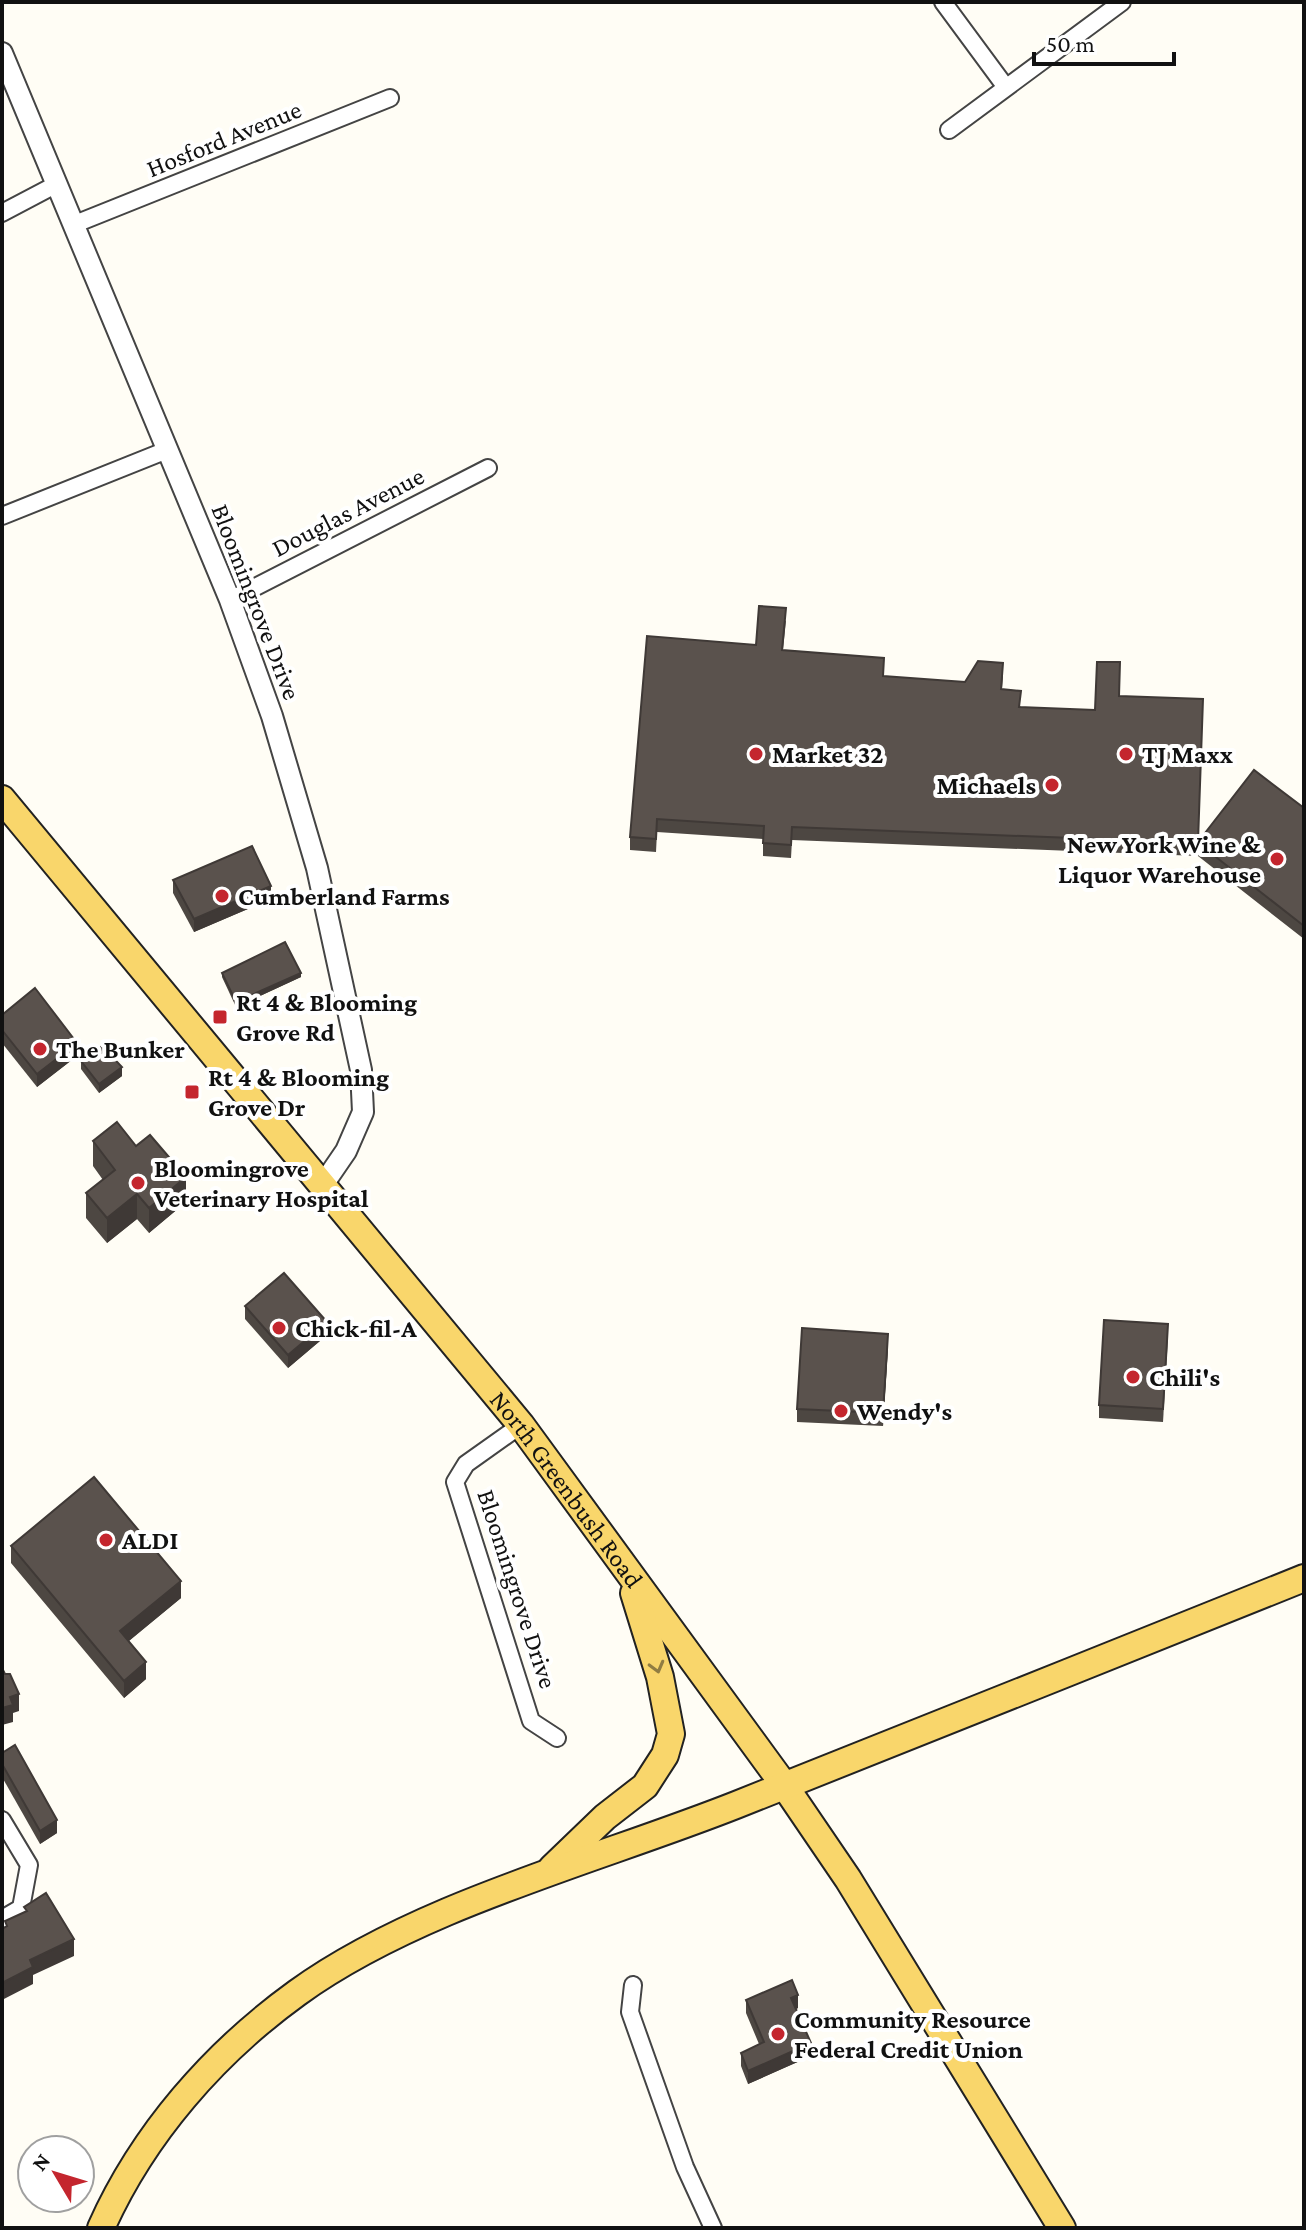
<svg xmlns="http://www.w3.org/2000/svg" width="1306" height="2230" viewBox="0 0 1306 2230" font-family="'Crimson Pro',serif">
  <rect width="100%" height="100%" fill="#fffdf5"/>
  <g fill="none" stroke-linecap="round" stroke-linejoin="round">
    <!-- minor casing -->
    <g stroke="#444" stroke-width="20">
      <g id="minor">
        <polyline points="943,2 1005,86"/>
        <polyline points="949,130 1122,2"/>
        <polyline points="2,213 57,184"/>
        <polyline points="75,224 390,98"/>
        <polyline points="2,516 167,450"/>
        <polyline points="230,600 488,468"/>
        <polyline points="521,1425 466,1464 455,1482 531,1721 557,1738"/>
        <polyline points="2,1820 29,1865 21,1908 2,1919"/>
        <polyline points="633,1985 630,2012 685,2167 713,2228"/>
      </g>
    </g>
    <!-- tertiary casing -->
    <g stroke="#444" stroke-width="24">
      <polyline id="tertiary" points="2,53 230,600 272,716 317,868 361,1070 363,1112 346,1151 322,1186"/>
    </g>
    <!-- primary casing -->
    <g stroke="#222" stroke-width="30">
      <g id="primary">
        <path id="s1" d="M2 799 521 1425 784 1785 848 1879 1062 2228"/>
        <polyline points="552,1868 605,1817 645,1786 665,1755 671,1734 660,1677 634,1593"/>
        <path d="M101 2228C143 2134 214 2053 297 1993 417 1906 597 1860 736 1805 925 1730 1115 1654 1304 1578"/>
      </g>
    </g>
    <!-- minor -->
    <use href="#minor" stroke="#fff" stroke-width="16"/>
    <!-- tertiary -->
    <use href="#tertiary" stroke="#fff" stroke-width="20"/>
    <!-- primary -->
    <use href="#primary" stroke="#f9d66b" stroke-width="26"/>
  </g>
  <!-- wall -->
  <g fill="#4d4742">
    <polygon points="786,620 783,650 884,676 965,682 1003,676 1002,689 1021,707 1095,710 1119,696 1198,841 1304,808 1304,939 1198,856 792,840 791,858 763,856 763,839 657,832 656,852 630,850 630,837"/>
    <polygon points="173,880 271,899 194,932 173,893"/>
    <polygon points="222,973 301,977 236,1007 222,977"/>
    <polygon points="2,1015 77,1056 37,1087 2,1043"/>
    <polygon points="81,1061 122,1076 99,1093 81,1069"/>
    <polygon points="93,1141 136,1146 186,1202 149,1233 137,1219 107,1243 86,1218 86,1193 103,1180 93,1166"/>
    <polygon points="245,1306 327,1335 288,1368 245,1319"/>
    <polygon points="1168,1337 1163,1422 1099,1418 1099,1405"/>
    <polygon points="888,1347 883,1426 797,1422 797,1409"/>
    <polygon points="11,1546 181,1598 129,1641 146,1679 124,1698 11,1563"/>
    <polygon points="2,1753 57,1833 40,1844 2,1777"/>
    <polygon points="746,2000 798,2008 796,2009 811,2056 748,2084 741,2066 741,2053 759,2044 746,2013"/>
  </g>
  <!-- shaded-wall -->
  <g fill="#3f3936">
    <polygon points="271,886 271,899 194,932 194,919"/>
    <polygon points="301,973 301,977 236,1007 236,1002"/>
    <polygon points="77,1043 77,1056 37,1087 37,1074"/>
    <polygon points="122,1067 122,1076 99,1093 99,1084"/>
    <polygon points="186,1177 186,1202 149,1233 149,1208"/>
    <polygon points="137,1194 137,1219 107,1243 107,1218"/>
    <polygon points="327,1322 327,1335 288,1368 288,1355"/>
    <polygon points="888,1334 888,1347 883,1426 883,1413"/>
    <polygon points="181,1581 181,1598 120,1648 120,1631"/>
    <polygon points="146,1662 146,1679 124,1698 124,1681"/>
    <polygon points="19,1694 19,1711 13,1713 13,1722 2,1725 2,1708 10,1697"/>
    <polygon points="57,1820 57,1833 40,1844 40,1831"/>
    <polygon points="74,1939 74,1956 33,1975 33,1984 2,2000 2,1983 30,1960"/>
    <polygon points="798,1995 798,2008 791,2011 791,1998"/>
    <polygon points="811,2043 811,2056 748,2084 748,2071"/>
  </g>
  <!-- building -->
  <g fill="#5a524d" stroke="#3f3936" stroke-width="2">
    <polygon points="759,606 786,608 782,650 884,658 883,676 965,682 978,661 1003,663 1001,689 1021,691 1019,707 1095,710 1097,662 1120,662 1119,696 1203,699 1198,842 1254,770 1304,808 1304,926 1198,843 792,827 791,845 763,843 764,826 657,819 656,839 630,837 647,636 756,645"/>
    <polygon points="252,846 271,886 194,919 173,880"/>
    <polygon points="285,942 301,973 236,1002 222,973"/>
    <polygon points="35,988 77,1043 37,1074 2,1030 2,1015"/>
    <polygon points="102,1046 122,1067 99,1084 81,1061"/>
    <polygon points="117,1122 136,1146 150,1135 186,1177 149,1208 137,1194 107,1218 86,1193 115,1170 93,1141"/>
    <polygon points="284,1273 327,1322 288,1355 245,1306"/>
    <polygon points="1104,1320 1168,1324 1163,1409 1099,1405"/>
    <polygon points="802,1328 888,1334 883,1413 797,1409"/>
    <polygon points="94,1477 181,1581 120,1631 146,1662 124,1681 11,1546"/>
    <polygon points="2,1668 5,1674 10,1674 19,1694 10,1697 13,1705 2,1708"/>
    <polygon points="15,1745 57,1820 40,1831 2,1764 2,1753"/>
    <polygon points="46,1893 74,1939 30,1960 33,1967 2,1983 2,1929 7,1926 5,1921 27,1911 24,1907"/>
    <polygon points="792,1980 798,1995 791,1998 811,2043 748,2071 741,2053 764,2042 746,2000"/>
  </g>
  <!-- one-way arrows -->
  <defs><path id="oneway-chevron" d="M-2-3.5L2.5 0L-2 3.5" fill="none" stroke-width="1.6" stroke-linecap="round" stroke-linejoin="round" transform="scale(2)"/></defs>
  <use stroke="#917d42" href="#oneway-chevron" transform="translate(657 1667) rotate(75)"/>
  <!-- markers -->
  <g fill="#c4262e" stroke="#fff" stroke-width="3">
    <circle cx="756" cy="754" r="8"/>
    <circle cx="1126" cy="754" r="8"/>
    <circle cx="1052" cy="785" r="8"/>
    <circle cx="1277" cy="859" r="8"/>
    <circle cx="222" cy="896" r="8"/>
    <rect x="212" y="1009" width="16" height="16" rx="4"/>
    <circle cx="40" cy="1049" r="8"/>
    <rect x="184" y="1084" width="16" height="16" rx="4"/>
    <circle cx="138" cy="1183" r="8"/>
    <circle cx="279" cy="1328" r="8"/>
    <circle cx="1133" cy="1377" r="8"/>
    <circle cx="841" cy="1411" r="8"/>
    <circle cx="106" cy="1540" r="8"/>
    <circle cx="778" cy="2034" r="8"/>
  </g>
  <g text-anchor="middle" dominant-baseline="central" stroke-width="8" stroke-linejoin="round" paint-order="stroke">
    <!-- street labels -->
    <g font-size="26" fill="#111" stroke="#fff">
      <text transform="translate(224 139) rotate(-22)">Hosford Avenue</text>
      <text transform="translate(348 512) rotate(-27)">Douglas Avenue</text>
      <text transform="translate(256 602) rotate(69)">Bloomingrove Drive</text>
      <text stroke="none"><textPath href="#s1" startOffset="892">North Greenbush Road</textPath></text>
      <text transform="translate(517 1589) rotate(72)">Bloomingrove Drive</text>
    </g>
    <!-- poi labels -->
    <g font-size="26" font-weight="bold" fill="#111" stroke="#fff" text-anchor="start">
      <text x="772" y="754">Market 32</text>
      <text x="1142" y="754">TJ Maxx</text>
      <text x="1036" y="785" text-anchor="end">Michaels</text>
      <text x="1261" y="844" text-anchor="end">New York Wine &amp;<tspan x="1261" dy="30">Liquor Warehouse</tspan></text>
      <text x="238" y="896">Cumberland Farms</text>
      <text x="236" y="1002">Rt 4 &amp; Blooming<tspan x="236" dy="30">Grove Rd</tspan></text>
      <text x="56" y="1049">The Bunker</text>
      <text x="208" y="1077">Rt 4 &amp; Blooming<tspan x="208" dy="30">Grove Dr</tspan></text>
      <text x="154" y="1168">Bloomingrove<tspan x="154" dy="30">Veterinary Hospital</tspan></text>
      <text x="295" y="1328">Chick-fil-A</text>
      <text x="1149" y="1377">Chili's</text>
      <text x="857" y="1411">Wendy's</text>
      <text x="122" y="1540">ALDI</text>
      <text x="794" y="2019">Community Resource<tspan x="794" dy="30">Federal Credit Union</tspan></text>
    </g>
  </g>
  <!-- border -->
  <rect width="1306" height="2230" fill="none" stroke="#111111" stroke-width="8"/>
  <!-- north arrow -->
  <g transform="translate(56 2174) rotate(308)"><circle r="38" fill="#ffffff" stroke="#a0a0a0" stroke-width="2"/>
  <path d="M0-6L14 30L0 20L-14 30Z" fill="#c4262e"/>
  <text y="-12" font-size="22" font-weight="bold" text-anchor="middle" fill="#111111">N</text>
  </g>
  <!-- scale -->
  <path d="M1034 52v12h140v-12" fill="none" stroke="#111111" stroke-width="4"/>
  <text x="1046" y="52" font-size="24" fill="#111111" stroke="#ffffff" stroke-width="6" paint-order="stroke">50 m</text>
</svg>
